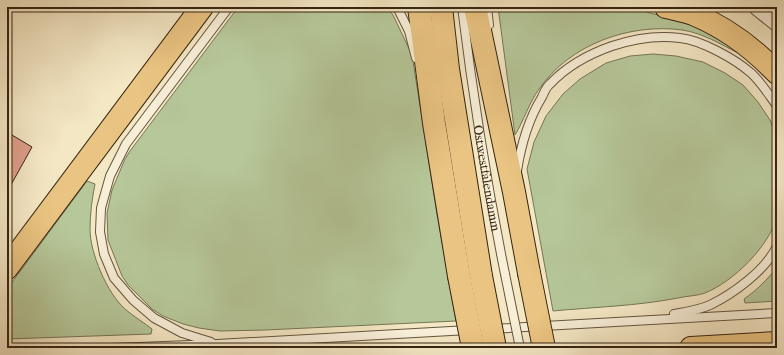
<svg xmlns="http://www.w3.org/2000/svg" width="784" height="355" viewBox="0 0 784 355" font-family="'IM FELL French Canon',serif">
  <rect width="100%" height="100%" fill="#f4e7c4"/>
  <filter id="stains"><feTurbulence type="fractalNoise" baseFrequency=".005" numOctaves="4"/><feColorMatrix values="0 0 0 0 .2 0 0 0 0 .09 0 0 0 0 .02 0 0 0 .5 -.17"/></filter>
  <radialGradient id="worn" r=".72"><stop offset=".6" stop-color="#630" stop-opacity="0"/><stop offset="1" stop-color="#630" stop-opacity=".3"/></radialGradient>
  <!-- green -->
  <g fill="#b6c799" stroke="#767656">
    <polygon points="240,7 386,7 393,15 412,55 437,214 456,321 265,330 220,331 199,328 183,324 163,316 152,309 128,285 122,276 108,240 107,213 112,190 125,159 130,151 236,10"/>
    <path d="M498 7H627L689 23 710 32 740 51 738 53C720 44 703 33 682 30 630 23 570 44 539 89 529 103 524 120 515 135Z"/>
    <path d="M653 54 676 56 703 62 725 73 743 85 758 102 770 120 777 138V215C771 245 733 282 705 293 697 296 686 296 678 298 637 306 595 307 553 311L527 169 534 142 546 116 563 94 580 79 606 63 630 56Z"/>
    <path d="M87 181 95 184C92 199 90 214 90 229 90 253 107 293 125 309 133 316 143 322 152 329L151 334 7 339V289Z"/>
    <path d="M777 267V301L745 303 744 299C757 290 768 279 777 267Z"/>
  </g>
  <!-- building -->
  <polygon fill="#de9e8b" stroke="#352412" points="7,132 32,147 7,192"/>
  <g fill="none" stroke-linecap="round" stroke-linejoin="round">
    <!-- lane casing -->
    <g stroke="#65553e" stroke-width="10">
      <g id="lane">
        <polyline points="396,7 398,9 409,31 416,58"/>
        <path id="s1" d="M462 7C473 97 487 185 505 274"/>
        <polyline points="487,7 489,25"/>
        <path d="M517 171C521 145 528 120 542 97 544 93 546 87 550 84 567 66 589 54 612 46 633 39 657 35 680 38 701 40 735 59 751 73 761 82 769 95 777 106"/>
        <path d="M674 314C685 312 699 310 710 305 733 294 766 270 777 246"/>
        <polyline points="492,329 777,313"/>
        <polyline points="211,342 182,333 154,318 133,300 114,278 104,254 100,232 101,208 110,176 126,144 229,7"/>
        <polyline points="112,348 217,344 469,330"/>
      </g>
    </g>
    <!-- street casing -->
    <g stroke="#65553e" stroke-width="18">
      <polyline id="street" points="757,7 777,23"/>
    </g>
    <!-- highway casing -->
    <g stroke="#352412" stroke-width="24">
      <g id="highway">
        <polyline points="419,7 434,123 459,276"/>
        <polyline points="441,7 448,69 481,276"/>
        <polyline points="475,7 514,192 529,273"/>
        <path d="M666 7C675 9 685 11 693 14 725 27 753 48 777 73"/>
        <polyline points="7,268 202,7"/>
        <polyline points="691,348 777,343"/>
      </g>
    </g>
    <!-- lane -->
    <use href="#lane" stroke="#f8efd9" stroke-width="8"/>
    <!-- street -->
    <use href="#street" stroke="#f8efd9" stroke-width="16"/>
    <!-- highway -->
    <use href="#highway" stroke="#eac482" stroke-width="22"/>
    <!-- lane-bridge casing -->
    <g stroke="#65553e" stroke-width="10" stroke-linecap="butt">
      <polyline id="lane-bridge" points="505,274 520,348"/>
    </g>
    <!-- highway-bridge casing -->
    <g stroke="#352412" stroke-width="24" stroke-linecap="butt">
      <g id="highway-bridge">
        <polyline points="529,273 544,348"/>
        <polyline points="459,276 473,348"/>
        <polyline points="481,276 495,348"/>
      </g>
    </g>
    <!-- lane-bridge -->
    <use href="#lane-bridge" stroke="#f8efd9" stroke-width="8"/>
    <!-- highway-bridge -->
    <use href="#highway-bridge" stroke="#eac482" stroke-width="22"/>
  </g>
  <g text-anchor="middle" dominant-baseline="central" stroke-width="3.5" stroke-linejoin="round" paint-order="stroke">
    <!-- street labels -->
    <g font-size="13" fill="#352412" stroke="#f8efd9">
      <text stroke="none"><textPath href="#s1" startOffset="173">Ostwestfalendamm</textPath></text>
    </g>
  </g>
  <!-- margin -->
  <rect width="784" height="355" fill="none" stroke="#f4e7c4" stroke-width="24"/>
  <rect x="8" y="8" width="768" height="339" fill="none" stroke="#352412" stroke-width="2"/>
  <rect x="12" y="12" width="760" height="331" fill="none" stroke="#352412"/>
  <rect width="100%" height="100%" filter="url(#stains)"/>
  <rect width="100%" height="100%" fill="url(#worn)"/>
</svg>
